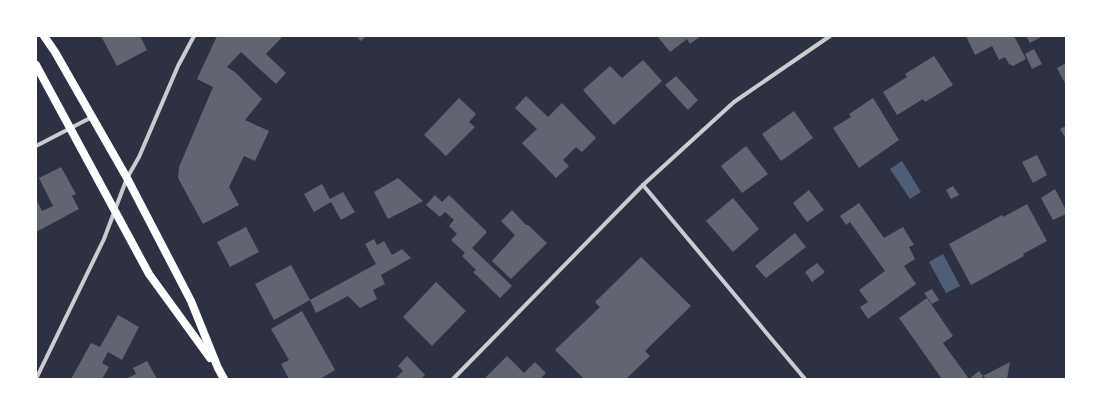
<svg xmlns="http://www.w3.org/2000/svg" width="1102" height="415" viewBox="0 0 1102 415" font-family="'Varela Round',sans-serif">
  <rect width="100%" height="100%" fill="#2d3142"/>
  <!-- water -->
  <g fill="#4f5d75">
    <polygon points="902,161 921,192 910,199 890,169"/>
    <polygon points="943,254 960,286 946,293 929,262"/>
  </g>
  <!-- building -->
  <g fill="#626471">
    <polygon points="101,36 140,36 147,50 117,66"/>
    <polygon points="217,36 283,36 266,54 286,73 276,84 241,52 227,67 235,72 262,99 245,120 269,131 255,161 244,156 229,187 239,205 203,224 178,178 179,167 213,87 197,79"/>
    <polygon points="356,36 366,36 361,41"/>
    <polygon points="657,36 701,36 690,44 687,39 670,52"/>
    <polygon points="966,36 1014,36 1026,59 1013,66 1009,64 1005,57 999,60 992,46 975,55"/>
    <polygon points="1026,36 1043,36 1030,43"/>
    <polygon points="1034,49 1042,64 1032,69 1025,54"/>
    <polygon points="934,56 953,85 925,102 923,99 897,115 883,92 907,77 905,74"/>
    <polygon points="643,60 662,81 614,125 583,90 610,66 622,78"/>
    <polygon points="1066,63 1066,85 1057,68"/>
    <polygon points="676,76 698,100 688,110 665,85"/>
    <polygon points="526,96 548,117 562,103 596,138 582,152 576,147 563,160 569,166 556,178 522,143 537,129 515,108"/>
    <polygon points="459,98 476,114 469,122 475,127 446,156 424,135"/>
    <polygon points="873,98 899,140 859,168 833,128 851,117 849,114"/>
    <polygon points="794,111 813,138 781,161 762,134"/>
    <polygon points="1066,126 1066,139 1060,129"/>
    <polygon points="746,146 768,174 742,193 721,166"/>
    <polygon points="1037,155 1047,175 1033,183 1022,162"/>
    <polygon points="61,167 76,194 72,196 79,209 36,232 36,199 42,211 53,206 39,178"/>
    <polygon points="398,178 423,201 388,219 374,192"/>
    <polygon points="322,184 330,199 343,192 355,212 341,220 331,202 314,212 304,194"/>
    <polygon points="953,186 959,195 951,199 946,190"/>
    <polygon points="1055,189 1066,210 1066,214 1053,220 1041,198"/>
    <polygon points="809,190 824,210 807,222 793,203"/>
    <polygon points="435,195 442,202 449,195 487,232 472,248 512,286 500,298 473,272 476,270 462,256 465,253 451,240 457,234 449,226 454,220 445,212 440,217 426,205"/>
    <polygon points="733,198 759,229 733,252 706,221"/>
    <polygon points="859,203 884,238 903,227 914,245 909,247 915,259 904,266 916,284 868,319 860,307 868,302 859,290 885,271 850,222 846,225 840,216"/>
    <polygon points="1027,204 1047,241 1023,254 1024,256 971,285 949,244 1002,215 1003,217"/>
    <polygon points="512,210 526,225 528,225 547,243 511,279 492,261 515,235 501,221"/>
    <polygon points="246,227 259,252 230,267 217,242"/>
    <polygon points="795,233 806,247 766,278 755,266"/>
    <polygon points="374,239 377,245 384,241 392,255 402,249 411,258 381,275 385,284 373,290 377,299 360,308 348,296 316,313 310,300 376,264 365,244"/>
    <polygon points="641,257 691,306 645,351 650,356 626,379 584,379 555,350 600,307 595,302"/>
    <polygon points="817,263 825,272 812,282 805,272"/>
    <polygon points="291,265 310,300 274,320 255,284"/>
    <polygon points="436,282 466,311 432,346 403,317"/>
    <polygon points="932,289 939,300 932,304 924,293"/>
    <polygon points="927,298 953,336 943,343 969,379 979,371 983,376 1010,362 1007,379 987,379 983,376 981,379 942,379 899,318"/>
    <polygon points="302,311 335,370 320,379 289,379 281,364 289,360 271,329"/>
    <polygon points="118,315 139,327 122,360 108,352 102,363 109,367 102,379 71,379 91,343 100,347"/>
    <polygon points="407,356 425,375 421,379 395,379 403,371 398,366"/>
    <polygon points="507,356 524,373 535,362 546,373 540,379 484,379"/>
    <polygon points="147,361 157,379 126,379 136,374 133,368"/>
  </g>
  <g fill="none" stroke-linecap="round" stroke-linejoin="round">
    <!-- minor -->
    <g stroke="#caccd0" stroke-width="4">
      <polyline points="36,146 92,117"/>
      <polyline points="643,185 805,379"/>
      <polyline points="36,379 104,239 127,178 139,157 178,66 194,36"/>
      <polyline points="453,379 643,185 734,102 830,36"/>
    </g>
    <!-- secondary -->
    <g stroke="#fff" stroke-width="8">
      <polyline points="44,36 55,52 127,178 191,301 218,368 224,379"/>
      <polyline points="36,65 149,274 210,358"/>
    </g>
  </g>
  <!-- border -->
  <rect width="1102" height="415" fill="none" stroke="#ffffff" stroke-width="74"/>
</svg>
